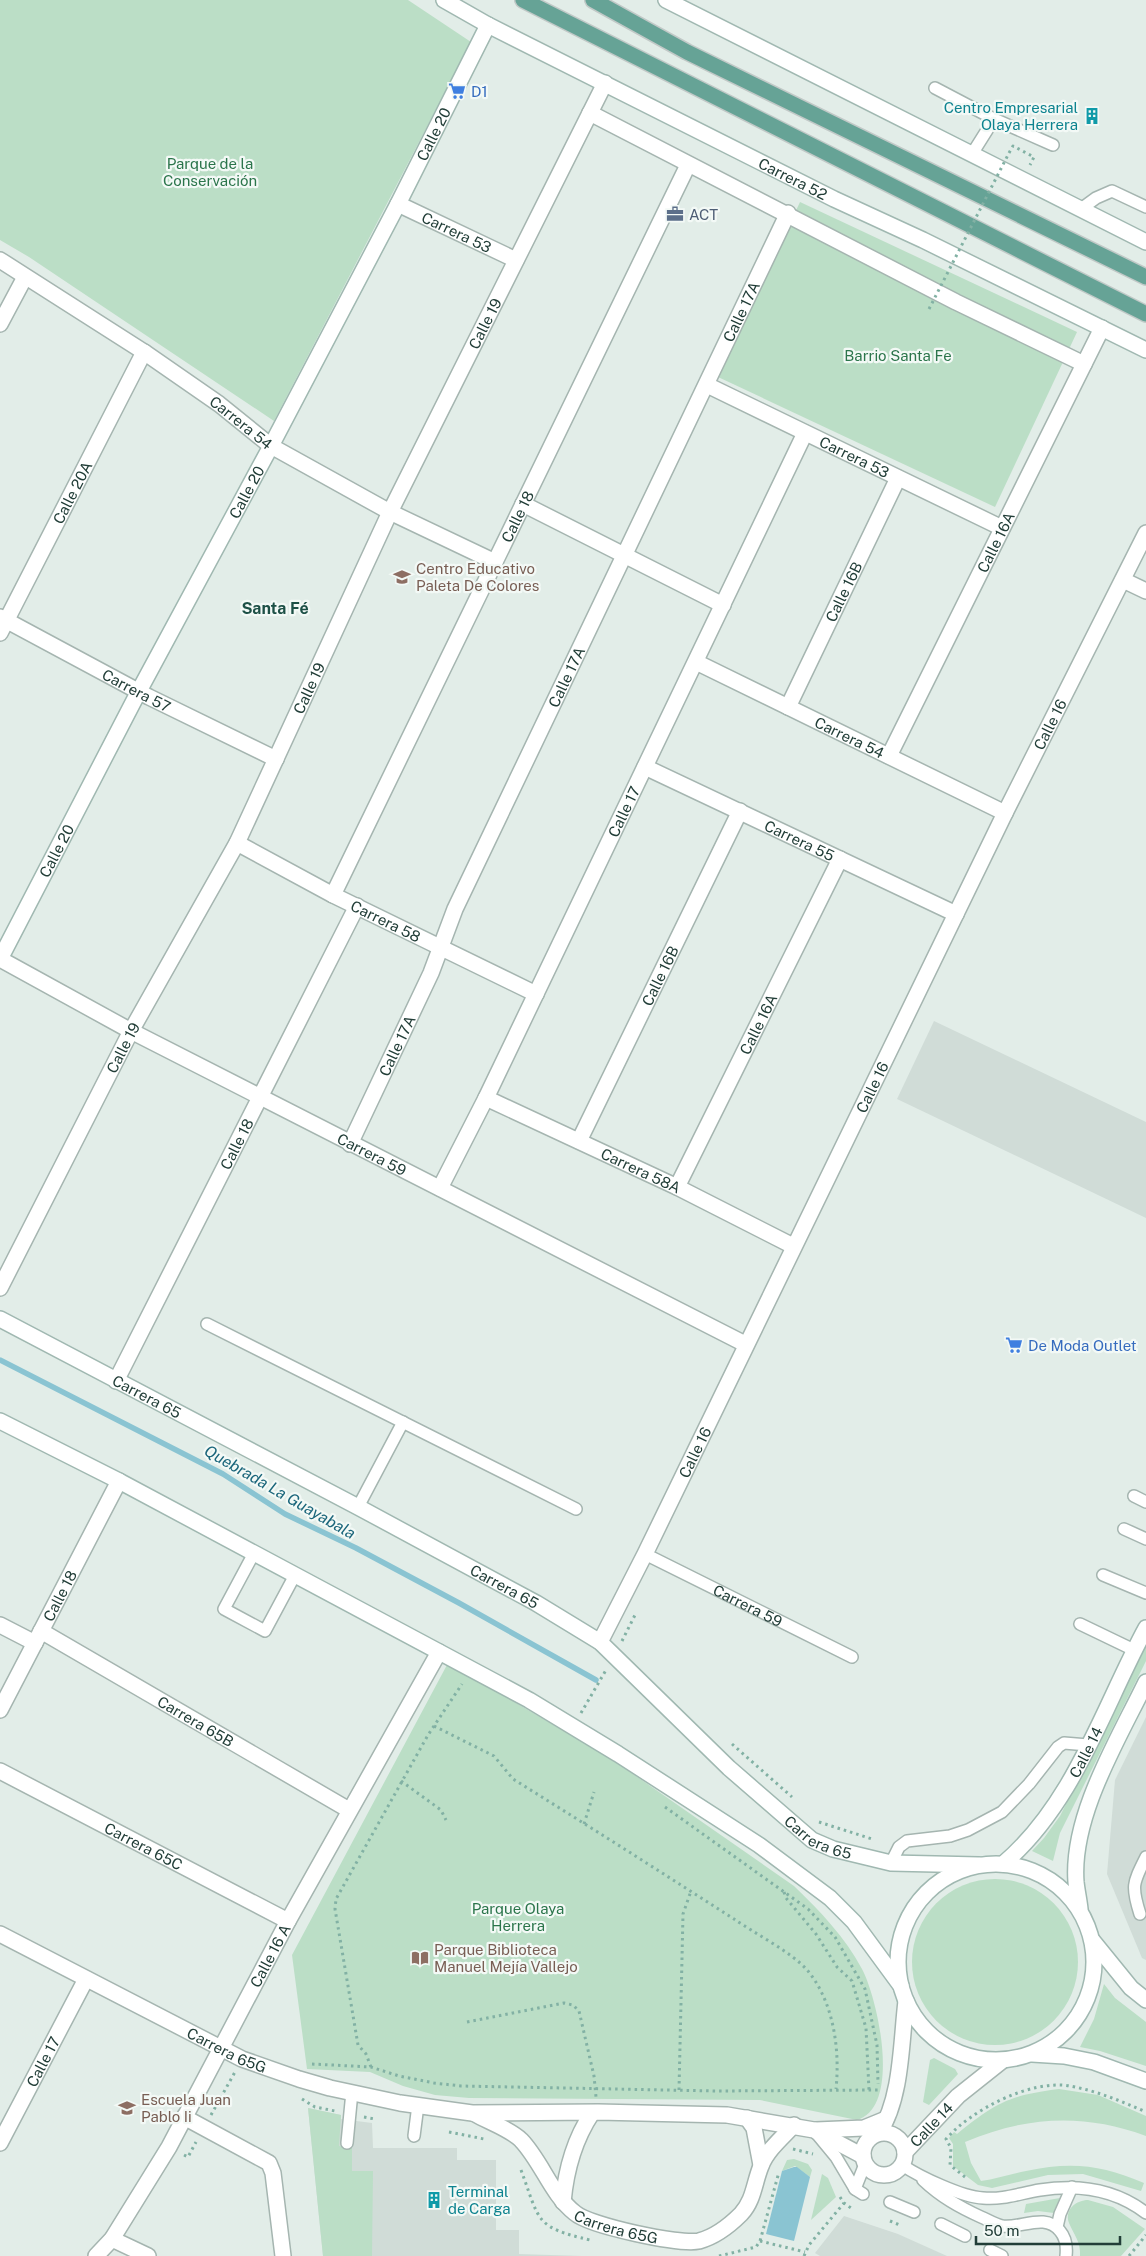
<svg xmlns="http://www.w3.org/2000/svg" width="1146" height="2256" viewBox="0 0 1146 2256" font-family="'Public Sans',sans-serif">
  <rect width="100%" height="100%" fill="#e2ede8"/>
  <!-- built -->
  <g fill="#d0dcd7">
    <polygon points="934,1021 1146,1122 1146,1218 897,1099"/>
    <polygon points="1146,1717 1146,1960 1142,1958 1107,1874 1115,1780"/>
    <polygon points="308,2108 341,2115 341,2119 372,2123 373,2148 457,2148 457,2160 496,2160 496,2230 519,2230 519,2254 582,2256 323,2256"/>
    <polygon points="844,2216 898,2234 947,2256 820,2256 815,2253"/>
  </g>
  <!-- green -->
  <g fill="#bbdec6">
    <polygon points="0,0 408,0 471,42 274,421 29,257 0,240"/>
    <polygon points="800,202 1077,332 995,507 718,377"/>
    <polygon points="1146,1645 1146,1661 1060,1833 1053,1861 1032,1851 1044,1838 1060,1816"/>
    <path d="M448 1663 613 1760 794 1886C820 1911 845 1937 862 1969 878 1999 902 2107 857 2120L760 2100 469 2098 435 2095 403 2086 370 2072 307 2069 292 1955Z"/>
    <circle cx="995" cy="1962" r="83"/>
    <polygon points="1104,1984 1115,1998 1146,2022 1146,2066 1100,2051 1080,2047 1094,2019"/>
    <polygon points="934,2058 955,2069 958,2074 929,2105 923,2102 930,2060"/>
    <path d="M1059 2089 1098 2095 1146 2116V2136C1084 2113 1026 2116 965 2142L971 2163 981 2181C996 2179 1011 2174 1026 2171 1072 2161 1102 2165 1144 2183L1141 2191 1083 2174 1048 2175 992 2188 978 2185 953 2166V2144L949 2138 954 2132 957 2134C995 2103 1010 2095 1059 2089Z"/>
    <polygon points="308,2108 341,2115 339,2146 352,2147 352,2171 373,2171 372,2256 323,2256"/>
    <polygon points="794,2159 808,2164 812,2170 810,2177 795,2166 782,2171 787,2160"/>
    <polygon points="822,2174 828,2178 836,2197 811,2220"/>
    <polygon points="1060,2198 1054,2213 1038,2211 1024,2213 1026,2204"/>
    <path d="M1088 2200 1113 2207 1145 2229 1121 2256H1080C1081 2242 1074 2235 1069 2223 1064 2209 1077 2200 1088 2200Z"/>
  </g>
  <!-- water -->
  <polygon fill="#8ac4d2" points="794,2167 797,2167 810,2177 794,2241 766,2234 782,2171"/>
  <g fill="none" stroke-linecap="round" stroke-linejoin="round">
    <!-- stream -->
    <polyline stroke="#8ac4d2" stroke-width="5.5" points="0,1360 223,1474 285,1514 356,1548 459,1603 596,1680"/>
    <!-- lane casing -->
    <g stroke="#a5b5b0" stroke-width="14">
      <g id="lane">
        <polyline points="935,88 994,119 1053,145"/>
        <polyline points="972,154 994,119"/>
        <polyline points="1081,209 1096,198 1112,191 1146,207"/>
        <polyline points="207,1324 576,1509"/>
        <polyline points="1134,1496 1146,1502"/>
        <polyline points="358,1507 403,1422"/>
        <polyline points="1124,1529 1146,1539"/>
        <polyline points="254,1553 224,1609 265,1631 295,1575"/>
        <path id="s1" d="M645 1554 852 1657"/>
        <polyline points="1103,1575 1146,1593"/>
        <polyline points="1080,1624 1134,1650"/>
        <polyline points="891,1863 899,1847 907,1841 950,1836 968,1830 1002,1812 1029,1784 1058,1747 1064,1743 1088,1745"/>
        <path d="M1140 1914C1131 1886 1133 1883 1146 1857"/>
        <polyline points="817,2134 836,2157 855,2189"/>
        <polyline points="414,2136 418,2105"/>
        <polyline points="347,2143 352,2092"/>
        <path d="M902 2165C920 2177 962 2197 983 2198 1003 2200 1021 2193 1040 2190 1079 2184 1115 2189 1146 2213"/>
        <path d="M923 2180C941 2197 959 2207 981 2217 988 2220 995 2224 1002 2226 1021 2229 1045 2212 1060 2231 1066 2238 1067 2247 1066 2256"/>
        <polyline points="863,2194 855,2189 865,2164"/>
        <polyline points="890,2202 914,2212"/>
        <polyline points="941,2224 965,2236"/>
        <polyline points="1057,2227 1060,2214 1072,2187"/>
        <polyline points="990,2250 1002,2256"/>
      </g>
    </g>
    <!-- street casing -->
    <g stroke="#a5b5b0" stroke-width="18">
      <g id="street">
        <polyline points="590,113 956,302 1084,364"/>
        <path id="s2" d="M398 204 516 260"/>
        <path id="s3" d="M0 260 144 352 219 404 271 446 390 512 495 562"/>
        <polyline points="0,324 25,277"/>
        <path id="s4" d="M707 385 1002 528"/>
        <polyline points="523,504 723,605"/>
        <polyline points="1123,580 1146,591"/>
        <path id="s5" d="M0 617 149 697 276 759"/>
        <path id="s6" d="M0 633 144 352"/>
        <path id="s7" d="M696 662 1005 813"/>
        <path id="s8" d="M788 707 898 478"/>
        <path id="s9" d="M889 756 1102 328"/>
        <path id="s10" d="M645 767 956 914"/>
        <path id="s11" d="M237 843 333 895 536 994"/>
        <path id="s12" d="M333 895 688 165"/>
        <path id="s13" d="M0 959 131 1031 745 1344"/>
        <path id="s14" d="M486 1098 677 1187 793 1246"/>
        <path id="s15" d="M579 1141 740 811"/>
        <path id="s16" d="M350 1144 431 973 455 909 788 213"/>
        <path id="s17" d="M677 1187 840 859"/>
        <path id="s18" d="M440 1188 486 1098 805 433"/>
        <path id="s19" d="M0 1288 131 1031 237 843 390 512 605 83"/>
        <path id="s20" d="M116 1381 357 906"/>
        <polyline points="0,1625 35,1643"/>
        <path id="s21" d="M41 1631 349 1810"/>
        <path id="s22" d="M600 1642 645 1554 1005 813 1146 533"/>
        <path id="s23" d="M0 1710 119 1481"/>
        <path id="s24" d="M0 1771 288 1921"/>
        <path id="s25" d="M0 1934 242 2059 299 2079 330 2088 400 2103 472 2113 598 2112 727 2115 814 2130 863 2156"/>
        <path id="s26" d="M475 2114C489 2122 510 2129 521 2140 542 2162 551 2194 575 2213 590 2226 680 2245 699 2241 714 2237 730 2225 741 2214 754 2200 754 2183 761 2166 767 2150 783 2137 794 2125"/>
        <polyline points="184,2117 269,2163 273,2173 283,2256"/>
        <polyline points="747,2118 754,2128 761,2165"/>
        <polyline points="816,2130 864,2128 886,2119"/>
        <path d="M879 2133C902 2098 901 2042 906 2001"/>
        <circle cx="884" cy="2154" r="21"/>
        <path id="s27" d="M0 2143 86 1979"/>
        <path id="s28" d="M905 2152 958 2096 1002 2061"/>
        <path d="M563 2202C566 2169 574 2140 592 2113"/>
        <polyline points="112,2239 148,2256"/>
        <path id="s29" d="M96 2256 112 2239 169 2147 288 1921 439 1652"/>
      </g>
    </g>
    <!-- secondary casing -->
    <g stroke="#a0b8b1" stroke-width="18">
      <g id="secondary">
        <path id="s30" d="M444 0 488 25 834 199 923 240 1146 350"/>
        <polyline points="666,0 1146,242"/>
        <path id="s31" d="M0 959 139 691 271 446 398 204 488 25"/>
        <path id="s32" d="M0 1319 358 1507 536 1603 600 1642 729 1768 812 1840 833 1849 891 1863 979 1865"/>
        <polyline points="0,1421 119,1481 529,1700 618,1754 759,1845 830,1898 854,1922 901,1986"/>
        <circle cx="996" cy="1962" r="98"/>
        <path id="s33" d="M1003 1864C1075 1803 1103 1707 1146 1628"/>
        <path d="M1080 1909C1079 1900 1077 1891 1076 1882 1071 1816 1118 1740 1146 1682"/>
        <polyline points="1092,1940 1131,1988 1146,2000"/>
        <polyline points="1032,2054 1064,2056 1094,2062 1146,2081"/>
      </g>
    </g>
    <!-- primary casing -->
    <g stroke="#c1c9c7" stroke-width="18">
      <g id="primary">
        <polyline points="523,0 1146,314"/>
        <polyline points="593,0 687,52 1146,277"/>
      </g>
    </g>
    <!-- path -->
    <g stroke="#82b1a4" stroke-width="3" stroke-dasharray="2.5 4" stroke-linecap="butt">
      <polyline points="1009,153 1013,146 1034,157 1030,165"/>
      <polyline points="622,1641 636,1613"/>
      <polyline points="581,1713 606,1670"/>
      <path d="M434 1726 494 1756 513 1779C587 1825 661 1872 734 1919 754 1933 793 1953 808 1971 834 2003 840 2050 836 2089"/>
      <polyline points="732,1744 792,1797"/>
      <polyline points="401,1781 441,1810 446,1820"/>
      <polyline points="665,1807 808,1909 835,1937 865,1989 877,2045 878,2084"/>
      <polyline points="819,1822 872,1839"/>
      <polyline points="584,1824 594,1792"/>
      <polyline points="784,1892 786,1898 816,1934 837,1967 852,1981 866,2028 869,2090"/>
      <polyline points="467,2022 564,2003 573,2005 579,2011 594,2076 596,2097"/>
      <polyline points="312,2064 371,2067 399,2076 434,2083 461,2086 718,2091 878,2090"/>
      <polyline points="371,2067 366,2054 358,2045 335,1909 336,1899 428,1735 462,1684"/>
      <polyline points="679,2090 683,1914 691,1891"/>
      <polyline points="302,2099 315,2107 335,2111"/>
      <polyline points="211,2115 235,2072"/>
      <polyline points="364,2117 375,2119"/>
      <polyline points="449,2132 484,2139"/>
      <polyline points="793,2149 813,2154"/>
      <polyline points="184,2155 188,2157 196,2142"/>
      <path d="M521 2170C540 2221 534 2227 590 2240"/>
      <path d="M965 2177 950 2165 951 2148 946 2139C971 2110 1031 2079 1070 2086 1097 2091 1121 2101 1146 2112"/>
      <polyline points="840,2197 844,2203 851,2208"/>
      <polyline points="890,2221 902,2226"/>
      <polyline points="760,2241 805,2252"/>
      <polyline points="719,2256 756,2247 760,2241 779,2172"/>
      <polyline points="804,2256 809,2245 844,2203"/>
      <polyline points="1129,2256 1146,2235"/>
    </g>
    <!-- lane -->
    <use href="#lane" stroke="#fff" stroke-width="11"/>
    <!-- street -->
    <use href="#street" stroke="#fff" stroke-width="15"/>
    <!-- secondary -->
    <use href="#secondary" stroke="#fff" stroke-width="15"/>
    <!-- primary -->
    <use href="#primary" stroke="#66a396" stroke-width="15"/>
    <!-- path-bridge -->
    <polyline stroke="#82b1a4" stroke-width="3" stroke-dasharray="2.5 4" stroke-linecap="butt" points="929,309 1009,153"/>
  </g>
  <!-- icons -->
  <defs>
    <g id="supermarket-bare" transform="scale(1.35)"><path d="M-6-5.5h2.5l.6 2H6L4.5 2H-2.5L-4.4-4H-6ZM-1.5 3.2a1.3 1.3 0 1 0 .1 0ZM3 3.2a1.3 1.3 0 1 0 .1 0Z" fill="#3f7fe0" stroke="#f3f9f6" stroke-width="2.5" paint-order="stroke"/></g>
    <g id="building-bare" transform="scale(1.35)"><path d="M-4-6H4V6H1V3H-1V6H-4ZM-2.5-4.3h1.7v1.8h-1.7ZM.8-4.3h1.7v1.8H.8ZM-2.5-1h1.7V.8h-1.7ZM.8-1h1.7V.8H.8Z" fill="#0f9aa8" stroke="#f3f9f6" stroke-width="2.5" paint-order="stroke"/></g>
    <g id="office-bare" transform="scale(1.35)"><path d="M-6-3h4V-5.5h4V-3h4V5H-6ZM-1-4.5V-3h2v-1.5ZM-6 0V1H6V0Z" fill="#5c6f8a" stroke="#f3f9f6" stroke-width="2.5" paint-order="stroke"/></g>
    <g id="school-bare" transform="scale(1.35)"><path d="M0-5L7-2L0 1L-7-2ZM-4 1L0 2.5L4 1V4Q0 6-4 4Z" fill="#8d6e63" stroke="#f3f9f6" stroke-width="2.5" paint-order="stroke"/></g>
    <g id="library-bare" transform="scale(1.35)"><path d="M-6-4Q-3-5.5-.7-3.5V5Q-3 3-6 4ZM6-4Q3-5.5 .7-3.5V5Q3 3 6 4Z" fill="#8d6e63" stroke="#f3f9f6" stroke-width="2.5" paint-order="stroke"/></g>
  </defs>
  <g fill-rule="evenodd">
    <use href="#supermarket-bare" x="457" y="91"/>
    <use href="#building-bare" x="1092" y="116"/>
    <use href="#office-bare" x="675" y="214"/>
    <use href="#school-bare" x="402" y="577"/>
    <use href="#supermarket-bare" x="1014" y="1345"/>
    <use href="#library-bare" x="420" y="1958"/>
    <use href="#school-bare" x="127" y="2108"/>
    <use href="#building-bare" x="434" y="2200"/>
  </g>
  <g text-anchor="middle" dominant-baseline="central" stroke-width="4.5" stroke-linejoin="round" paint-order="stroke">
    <!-- shop labels -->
    <g font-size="15" fill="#366cbe" stroke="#f3f9f6" text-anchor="start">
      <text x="471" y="91">D1</text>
      <text x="1028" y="1345">De Moda Outlet</text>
    </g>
    <!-- culture labels -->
    <g font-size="15" fill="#0d838f" stroke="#f3f9f6" text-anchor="end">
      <text x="1078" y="107">Centro Empresarial<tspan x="1078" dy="17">Olaya Herrera</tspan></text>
      <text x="448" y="2191" text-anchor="start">Terminal<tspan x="448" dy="17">de Carga</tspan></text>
    </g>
    <!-- street labels -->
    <g font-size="15" fill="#223e38" stroke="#f3f9f6">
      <text stroke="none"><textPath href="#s31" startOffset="932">Calle 20</textPath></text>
      <text stroke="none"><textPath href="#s30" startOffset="392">Carrera 52</textPath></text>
      <text stroke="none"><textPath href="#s2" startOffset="65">Carrera 53</textPath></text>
      <text stroke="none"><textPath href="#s16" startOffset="920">Calle 17A</textPath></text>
      <text stroke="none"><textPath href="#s19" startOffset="1080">Calle 19</textPath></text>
      <text stroke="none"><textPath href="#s3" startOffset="291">Carrera 54</textPath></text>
      <text stroke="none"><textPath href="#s4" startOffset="164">Carrera 53</textPath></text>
      <text stroke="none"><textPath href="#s6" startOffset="158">Calle 20A</textPath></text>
      <text stroke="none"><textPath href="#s31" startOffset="528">Calle 20</textPath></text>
      <text stroke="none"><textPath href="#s12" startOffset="421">Calle 18</textPath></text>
      <text stroke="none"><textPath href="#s9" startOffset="239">Calle 16A</textPath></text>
      <text stroke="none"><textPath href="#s8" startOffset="128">Calle 16B</textPath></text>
      <text stroke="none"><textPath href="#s16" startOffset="515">Calle 17A</textPath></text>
      <text stroke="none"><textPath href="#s19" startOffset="675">Calle 19</textPath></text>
      <text stroke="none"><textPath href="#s5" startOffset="155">Carrera 57</textPath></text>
      <text stroke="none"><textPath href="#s22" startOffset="1022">Calle 16</textPath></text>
      <text stroke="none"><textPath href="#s7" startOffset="171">Carrera 54</textPath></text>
      <text stroke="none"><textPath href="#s18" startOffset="419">Calle 17</textPath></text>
      <text stroke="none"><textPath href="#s10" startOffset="171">Carrera 55</textPath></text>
      <text stroke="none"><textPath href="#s31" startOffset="122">Calle 20</textPath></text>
      <text stroke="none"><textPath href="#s11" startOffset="168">Carrera 58</textPath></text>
      <text stroke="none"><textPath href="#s15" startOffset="184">Calle 16B</textPath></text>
      <text stroke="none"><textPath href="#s17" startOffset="182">Calle 16A</textPath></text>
      <text stroke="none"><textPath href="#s16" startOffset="109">Calle 17A</textPath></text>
      <text stroke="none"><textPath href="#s19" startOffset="270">Calle 19</textPath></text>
      <text stroke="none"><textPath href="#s22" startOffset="618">Calle 16</textPath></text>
      <text stroke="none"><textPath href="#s20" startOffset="266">Calle 18</textPath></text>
      <text stroke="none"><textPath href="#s13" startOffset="420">Carrera 59</textPath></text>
      <text stroke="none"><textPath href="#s14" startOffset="171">Carrera 58A</textPath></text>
      <text stroke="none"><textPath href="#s32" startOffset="166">Carrera 65</textPath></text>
      <text stroke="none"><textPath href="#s22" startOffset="212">Calle 16</textPath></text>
      <text stroke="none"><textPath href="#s32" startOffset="571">Carrera 65</textPath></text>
      <text stroke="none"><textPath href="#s23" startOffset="129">Calle 18</textPath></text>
      <text stroke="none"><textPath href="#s1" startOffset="115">Carrera 59</textPath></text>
      <text stroke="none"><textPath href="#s21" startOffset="179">Carrera 65B</textPath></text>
      <text stroke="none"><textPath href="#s33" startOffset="140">Calle 14</textPath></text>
      <text stroke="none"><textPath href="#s32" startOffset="976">Carrera 65</textPath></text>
      <text stroke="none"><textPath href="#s24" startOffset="162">Carrera 65C</textPath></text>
      <text stroke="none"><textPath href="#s29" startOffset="348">Calle 16 A</textPath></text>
      <text stroke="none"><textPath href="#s25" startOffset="255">Carrera 65G</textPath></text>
      <text stroke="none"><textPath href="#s27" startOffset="92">Calle 17</textPath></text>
      <text stroke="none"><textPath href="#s28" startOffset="38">Calle 14</textPath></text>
      <text stroke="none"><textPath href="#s26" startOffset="188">Carrera 65G</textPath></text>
    </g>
    <!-- park labels -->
    <g font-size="15" fill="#2b754b" stroke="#f3f9f6">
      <text x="210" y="163">Parque de la<tspan x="210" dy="17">Conservación</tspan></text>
      <text x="898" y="355">Barrio Santa Fe</text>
      <text x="518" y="1908">Parque Olaya<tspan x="518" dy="17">Herrera</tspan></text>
    </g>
    <!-- service labels -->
    <g font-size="15" fill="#4e5e75" stroke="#f3f9f6" text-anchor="start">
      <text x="689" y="214">ACT</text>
    </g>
    <!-- education labels -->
    <g font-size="15" fill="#785e54" stroke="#f3f9f6" text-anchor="start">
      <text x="416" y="568">Centro Educativo<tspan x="416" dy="17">Paleta De Colores</tspan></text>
      <text x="434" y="1949">Parque Biblioteca<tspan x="434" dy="17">Manuel Mejía Vallejo</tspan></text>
      <text x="141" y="2099">Escuela Juan<tspan x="141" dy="17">Pablo Ii</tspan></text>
    </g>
    <!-- neighbourhood labels -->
    <g font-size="16" font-weight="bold" fill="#1d5046" stroke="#f3f9f6">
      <text x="275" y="608">Santa Fé</text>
    </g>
    <!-- water labels -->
    <g font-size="16" font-style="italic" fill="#1b667b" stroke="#f3f9f6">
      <text transform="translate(280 1492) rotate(30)">Quebrada La Guayabala</text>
    </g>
  </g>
  <!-- scale -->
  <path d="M976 2236v8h144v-8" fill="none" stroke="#223e38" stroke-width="2.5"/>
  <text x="984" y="2236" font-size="15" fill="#223e38" stroke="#f3f9f6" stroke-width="4" paint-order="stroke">50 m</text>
</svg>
